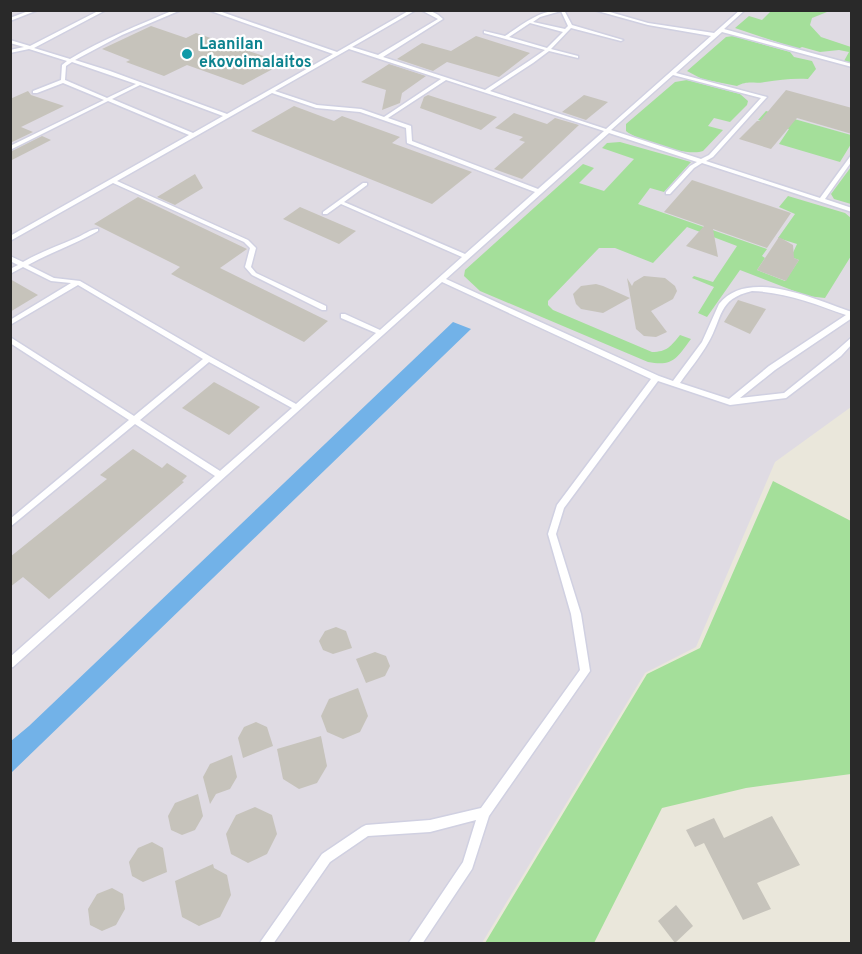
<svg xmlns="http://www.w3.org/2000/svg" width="862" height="954" viewBox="0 0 862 954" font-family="Overpass,sans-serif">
  <rect width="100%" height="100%" fill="#eae7db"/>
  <!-- industrial -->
  <polygon fill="#dfdbe3" points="10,11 851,11 851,407 775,462 696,647 645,673 482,943 11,943"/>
  <!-- green -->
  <g fill="#a4df9a">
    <polygon points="771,11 851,11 827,12 812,18 810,25 821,37 851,47 851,63 844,61 849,52 839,50 820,52 802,47 798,49 735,28 749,16 762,20"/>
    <path d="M733 36 790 52 794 57 812 61 816 69 808 79C792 78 780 80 765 82 753 84 748 80 737 86L702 79 687 71 726 37Z"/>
    <path d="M687 80 740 94 748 101 747 105 730 122 714 118 708 126 723 130 703 151C688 157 638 141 626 131V124L675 82Z"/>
    <polygon points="766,111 851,135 851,144 840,162 779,144 789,129 758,120"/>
    <path d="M620 142 691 162 664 192 650 188 638 204 767 249 762 256 765 258 757 270 785 281 799 260 791 257 797 244 778 238 795 214 779 207 788 196 845 213 851 218V256L825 298 807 296 740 270 707 317 698 313 714 287 692 278 694 276 713 282 737 246 687 227 653 263 615 248H599L548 301V305L553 310 652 352C667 352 671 346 680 335L691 339C677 358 673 367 648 362L480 291 464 276 465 270 583 164 594 168 579 183 604 191 634 159 602 148 607 143Z"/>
    <polygon points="851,167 851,204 834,199 831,194"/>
    <polygon points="773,481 851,521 851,774 746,788 662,808 594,943 485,943 647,674 700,648"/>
  </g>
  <!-- water -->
  <polygon fill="#72b2e8" points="453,322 471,329 11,773 11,741 29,726"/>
  <!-- building -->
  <g fill="#c6c3bb">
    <polygon points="151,26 186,38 196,33 284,63 243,85 187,65 164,76 126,62 130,60 102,49"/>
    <polygon points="476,36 530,53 499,77 447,62 433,71 397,59 422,43 451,51"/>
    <polygon points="389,64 426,76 402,93 400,103 382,110 386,90 361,82"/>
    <polygon points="786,90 852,108 852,134 797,118 771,149 739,139 757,121 760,121"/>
    <polygon points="28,91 31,95 64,106 21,127 33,132 10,143 10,99"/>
    <polygon points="428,95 497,117 481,130 420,108 424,97"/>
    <polygon points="584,95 608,102 586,120 562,112"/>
    <polygon points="294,106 334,121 342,116 400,137 392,143 472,172 432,204 251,131"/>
    <polygon points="514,113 547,124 555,118 579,125 522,179 494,169 525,142 519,140 523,137 495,128"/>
    <polygon points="42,136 51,140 10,161 10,152"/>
    <polygon points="195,174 203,188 175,205 157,197"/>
    <polygon points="692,180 791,213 767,248 713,229 718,257 686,246 704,226 664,212"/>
    <polygon points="138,197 247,249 220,268 328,321 304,342 171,274 180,267 94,224"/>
    <polygon points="300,207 356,231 339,244 283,219"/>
    <polygon points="779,237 793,245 794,258 799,260 786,281 757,270"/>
    <polygon points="644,276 665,278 675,286 677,291 673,299 651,311 667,332 656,337 644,336 636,329 627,278 632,286 634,282"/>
    <polygon points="10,279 38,295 10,312"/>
    <polygon points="596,284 603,286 630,298 603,313 581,309 576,304 573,294 581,286"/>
    <polygon points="738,300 766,309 750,334 724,322"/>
    <polygon points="214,382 260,407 229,435 182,408"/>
    <polygon points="133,449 162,468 167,463 187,476 182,481 184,482 49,599 23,577 10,587 10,557 107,479 100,475"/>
    <polygon points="336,627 346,631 352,648 333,654 323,650 319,641 325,631"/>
    <polygon points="375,652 386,656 390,666 385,676 366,683 356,659"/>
    <polygon points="358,688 368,716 360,732 343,739 327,732 321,716 329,699"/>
    <polygon points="256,722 267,727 273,746 243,758 238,738 244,727"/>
    <polygon points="321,736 327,766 317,783 299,789 283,779 277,749"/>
    <polygon points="232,755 237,777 230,789 216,794 210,804 203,777 210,764"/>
    <polygon points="198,794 203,816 195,830 182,835 171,830 168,816 175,803"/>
    <polygon points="255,807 272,815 277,834 267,854 248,863 231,854 226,834 236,815"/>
    <polygon points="772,816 800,865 757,883 771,909 743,920 704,843 695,847 686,830 714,818 724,838"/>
    <polygon points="152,842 163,848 167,872 143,882 132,876 129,862 138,848"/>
    <polygon points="213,864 214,868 227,875 231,895 220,917 199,926 182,917 175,881"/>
    <polygon points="112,888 123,894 125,909 116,925 102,931 90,925 88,909 97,894"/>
    <polygon points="676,905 693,926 675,943 658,921"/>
  </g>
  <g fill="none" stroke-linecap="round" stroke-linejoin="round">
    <!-- lane casing -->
    <g stroke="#d0d0e1" stroke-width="3">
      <g id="lane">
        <polygon points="31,10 38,10 10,21 10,18"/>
        <path d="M100 10H106L34 48 70 59C103 39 139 25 174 10H181L122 35 75 60 110 71 227 114 333 54 208 10H216L337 52 410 10H416L352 47 378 55 438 19 421 10C430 10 437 13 443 19L383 57 485 90 529 61 545 50 484 33V31L505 36C525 23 539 10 564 10L572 25 623 40 621 41 571 28 551 49 578 56V58L549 51 533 63 490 91 606 129 711 36 648 25 594 10H603L648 23 714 33 740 10H745L724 29 852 64V67L722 32 676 73 767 97 713 157 706 161 820 198 852 154V161L825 199 852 208V212L702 163 694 168 670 194H666V192L690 166 697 162 609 133 446 279 659 376 673 381 702 342 719 304C748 267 816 300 852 312V318L775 370 740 398 784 393 835 352 852 337V344L841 356 786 398 730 405 658 381 564 508 556 534 581 614 590 671 489 816 472 869 422 944H408L463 862 476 820 430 832 368 836 330 862 273 944H259L322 854 362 827 366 825 430 820 481 808 580 670 571 614 548 534 557 505 651 379 442 282 13 667 10 668V657L215 476 135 424 10 527V519L129 420 10 343V337L134 416 203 359 78 285 10 325V320L71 283 51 281 23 267 10 274V269L18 265 10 261V256L23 262C40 252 58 246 76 238 84 235 90 229 98 229V231C76 244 51 252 28 265L54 278 80 281 211 357 296 404 376 333 341 318V314H345L380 330 462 257 341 204 327 214H323V212L363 183H367V185L344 202 465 254 535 192 407 143 406 128 360 112 316 108 272 93 117 181 248 240 256 248 251 267 256 273 326 306V310H322L252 275 245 267 250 248 244 242 113 183 10 241V236L189 135 108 101 10 150V146L104 100 63 83 37 93H33V91L61 80 62 65 67 61 29 49 10 53V50L24 47 10 43V40L30 46ZM561 11 568 26 565 29 533 22 540 17ZM530 23 563 32 547 48 509 37ZM349 49 441 79 384 117 361 109 317 105 275 91ZM72 62 136 84 107 98 65 80 66 66ZM673 75 761 98 709 155 701 159 611 130ZM446 80 604 131 538 189 412 141 411 126 388 118ZM140 85 223 116 193 133 112 99ZM752 291C785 292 815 304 846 315L769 366 729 399 680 383C689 370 700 357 708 343 723 318 717 299 752 291ZM209 362 292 408 220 471 140 420Z"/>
      </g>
    </g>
    <!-- lane -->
    <use href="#lane" fill="#fff" fill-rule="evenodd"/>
  </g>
  <!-- markers -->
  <circle fill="#0f9aa8" stroke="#fff" stroke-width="2" cx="187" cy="54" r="6"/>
  <g text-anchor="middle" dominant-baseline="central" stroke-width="4.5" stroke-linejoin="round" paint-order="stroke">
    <!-- far-culture labels -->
    <g font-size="16" font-weight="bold" fill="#0d838f" stroke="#fff" text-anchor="start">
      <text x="199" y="45">Laanilan<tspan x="199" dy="18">ekovoimalaitos</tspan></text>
    </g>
  </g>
  <!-- border -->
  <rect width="862" height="954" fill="none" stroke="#292929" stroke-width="24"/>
</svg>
